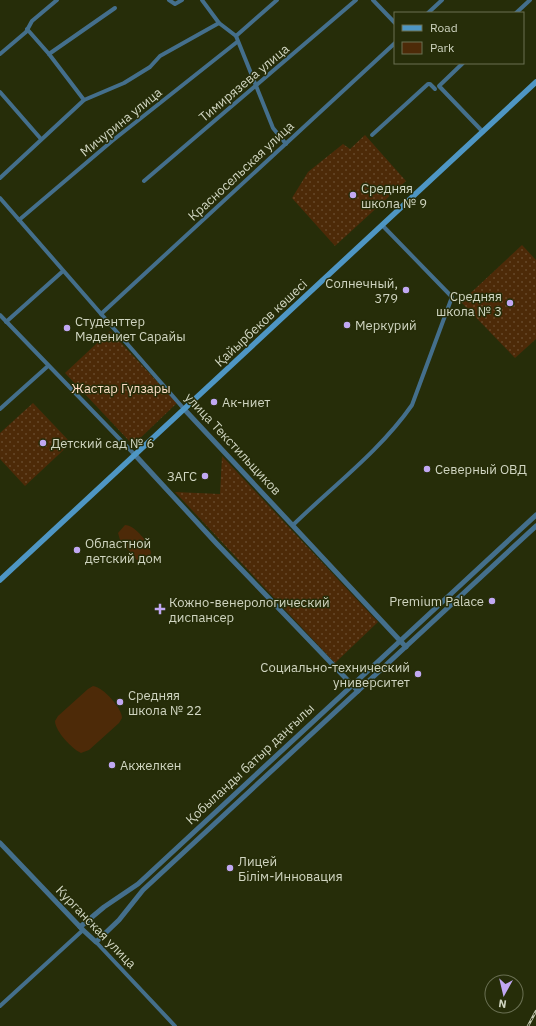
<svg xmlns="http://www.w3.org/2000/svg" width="536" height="1026" viewBox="0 0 536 1026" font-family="'IBM Plex Sans',sans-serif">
  <defs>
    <pattern id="green-dots" width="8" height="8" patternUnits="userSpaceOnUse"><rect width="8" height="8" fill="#4d2a08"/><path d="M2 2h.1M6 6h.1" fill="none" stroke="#66482a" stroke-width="1.8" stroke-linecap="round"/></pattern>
  </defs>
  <rect width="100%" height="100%" fill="#262d09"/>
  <!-- green -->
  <g fill="url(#green-dots)">
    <polygon points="365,135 406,181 335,246 292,198 308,172 343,144 350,149"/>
    <polygon points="522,245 536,260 536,339 515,358 461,302"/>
    <polygon points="110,331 177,403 133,445 65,373"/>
    <polygon points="33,403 71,443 25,486 0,459 0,433"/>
    <polygon points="222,456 378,622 335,663 175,492 220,494"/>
  </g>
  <!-- pitch -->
  <g fill="#4d2a08">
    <path d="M125 525C135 525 150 544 151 553 149 560 144 563 137 560L120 540 118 533Z"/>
    <path d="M93 686C103 687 122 708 122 718L119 723 89 750 81 753C72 749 55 731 55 721L58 716 88 689Z"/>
  </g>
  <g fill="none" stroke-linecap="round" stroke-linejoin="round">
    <!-- minor -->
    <g stroke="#446f8c" stroke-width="4">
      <polyline points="169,0 175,4 182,0"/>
      <polyline points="202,0 219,23 236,36 273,128 286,144"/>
      <polyline points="373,0 395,23"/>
      <polyline points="428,13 442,0"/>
      <polyline points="516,13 530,0"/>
      <polyline points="27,29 49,54 84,100"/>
      <polyline points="236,36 277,0"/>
      <polyline points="0,54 26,32 32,21 57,0"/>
      <polyline points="49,54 115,8"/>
      <polyline points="463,63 439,86 483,132"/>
      <polyline points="0,92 41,139"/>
      <polyline points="372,135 428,84 430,84 435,89"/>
      <polyline points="0,178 84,100 124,83 150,67 160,56 219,23"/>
      <polyline points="144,181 356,0"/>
      <polyline points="0,198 184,409"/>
      <polyline points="19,220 112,141 237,42"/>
      <polyline points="101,314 395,43"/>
      <polyline points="0,315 135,455"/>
      <polyline points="6,322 63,271"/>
      <polyline points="0,409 48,366"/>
      <path d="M293 525C333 486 380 451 412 405L452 297 382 225"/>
      <polyline points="96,942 175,1026"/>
      <polyline points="0,1006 83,930"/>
    </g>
    <!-- tertiary -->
    <g stroke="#446f8c" stroke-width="5">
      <polyline points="184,409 406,647"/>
      <polyline points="135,455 217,544 358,691"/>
      <polyline points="0,843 83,930 96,942 119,920 143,890 536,526"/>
      <polyline points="80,927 104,907 138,884 536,515"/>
    </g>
    <!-- secondary -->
    <polyline stroke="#4e96c4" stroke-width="5.5" points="0,580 536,82"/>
    <!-- rail casing -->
    <g stroke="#bfc4ae" stroke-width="2.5">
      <polyline id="rail" points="528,1026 536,1011"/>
    </g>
    <!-- rail -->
    <use href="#rail" stroke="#262d09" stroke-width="1" stroke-dasharray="3" stroke-linecap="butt"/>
  </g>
  <!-- markers -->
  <g fill="#c1a8f3" stroke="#262d09" stroke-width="1.5">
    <circle cx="353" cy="195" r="4"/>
    <circle cx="406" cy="290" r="4"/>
    <circle cx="510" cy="303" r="4"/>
    <circle cx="347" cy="325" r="4"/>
    <circle cx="67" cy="328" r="4"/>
    <circle cx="214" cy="402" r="4"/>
    <circle cx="43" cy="443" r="4"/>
    <circle cx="427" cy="469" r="4"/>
    <circle cx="205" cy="476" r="4"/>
    <circle cx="77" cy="550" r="4"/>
    <circle cx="492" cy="601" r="4"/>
    <path d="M158 603h4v4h4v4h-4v4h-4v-4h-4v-4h4z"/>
    <circle cx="418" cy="674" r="4"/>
    <circle cx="120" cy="702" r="4"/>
    <circle cx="112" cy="765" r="4"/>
    <circle cx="230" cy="868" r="4"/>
  </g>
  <g text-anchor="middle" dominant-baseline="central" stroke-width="3" stroke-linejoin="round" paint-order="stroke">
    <!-- street labels -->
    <g font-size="13" fill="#d0d5c1" stroke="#262d09">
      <text transform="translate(244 83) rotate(-40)">Тимирязева улица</text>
      <text transform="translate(121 122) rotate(-39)">Мичурина улица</text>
      <text transform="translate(241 171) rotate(-43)">Красносельская улица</text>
      <text transform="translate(261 323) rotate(-43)">Қайырбеков көшесі</text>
      <text transform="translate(233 444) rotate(47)">улица Текстильщиков</text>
      <text transform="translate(250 764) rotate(-43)">Қобыланды батыр даңғылы</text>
      <text transform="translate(96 927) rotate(46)">Курганская улица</text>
    </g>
    <!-- poi labels -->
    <g font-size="13" fill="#d0d5c1" stroke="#262d09" text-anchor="start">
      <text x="361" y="188">Средняя<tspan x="361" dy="15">школа № 9</tspan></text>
      <text x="398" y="283" text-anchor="end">Солнечный,<tspan x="398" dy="15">379</tspan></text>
      <text x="502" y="296" text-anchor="end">Средняя<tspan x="502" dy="15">школа № 3</tspan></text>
      <text x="75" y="321">Студенттер<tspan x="75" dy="15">Мәдениет Сарайы</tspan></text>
      <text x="355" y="325">Меркурий</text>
      <text x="222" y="402">Ак-ниет</text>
      <text x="51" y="443">Детский сад № 6</text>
      <text x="435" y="469">Северный ОВД</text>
      <text x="197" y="476" text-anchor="end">ЗАГС</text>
      <text x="85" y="543">Областной<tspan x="85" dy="15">детский дом</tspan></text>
      <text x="484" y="601" text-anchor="end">Premium Palace</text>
      <text x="169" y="602">Кожно-венерологический<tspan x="169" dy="15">диспансер</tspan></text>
      <text x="410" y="667" text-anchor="end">Социально-технический<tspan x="410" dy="15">университет</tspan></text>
      <text x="128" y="695">Средняя<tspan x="128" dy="15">школа № 22</tspan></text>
      <text x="120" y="765">Акжелкен</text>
      <text x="238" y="861">Лицей<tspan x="238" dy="15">Білім-Инновация</tspan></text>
    </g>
    <!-- park labels -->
    <g font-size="13" fill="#fadbc3" stroke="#262d09">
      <text x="121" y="388">Жастар Гүлзары</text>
    </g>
  </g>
  <!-- legend -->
  <rect x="394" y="12" width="130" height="52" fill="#262d09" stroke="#6a7053"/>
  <rect x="402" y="25" width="20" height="6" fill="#4e96c4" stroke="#6a7053"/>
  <text x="430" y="32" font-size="12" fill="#d0d5c1">Road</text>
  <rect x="402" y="42" width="20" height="12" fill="#4d2a08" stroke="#6a7053"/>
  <text x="430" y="52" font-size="12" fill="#d0d5c1">Park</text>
  <!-- north arrow -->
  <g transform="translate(504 994) rotate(188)"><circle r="19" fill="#262d09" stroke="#6a7053"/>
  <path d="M0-3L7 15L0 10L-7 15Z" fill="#c1a8f3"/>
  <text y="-6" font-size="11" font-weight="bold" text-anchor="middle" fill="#d0d5c1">N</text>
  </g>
</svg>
